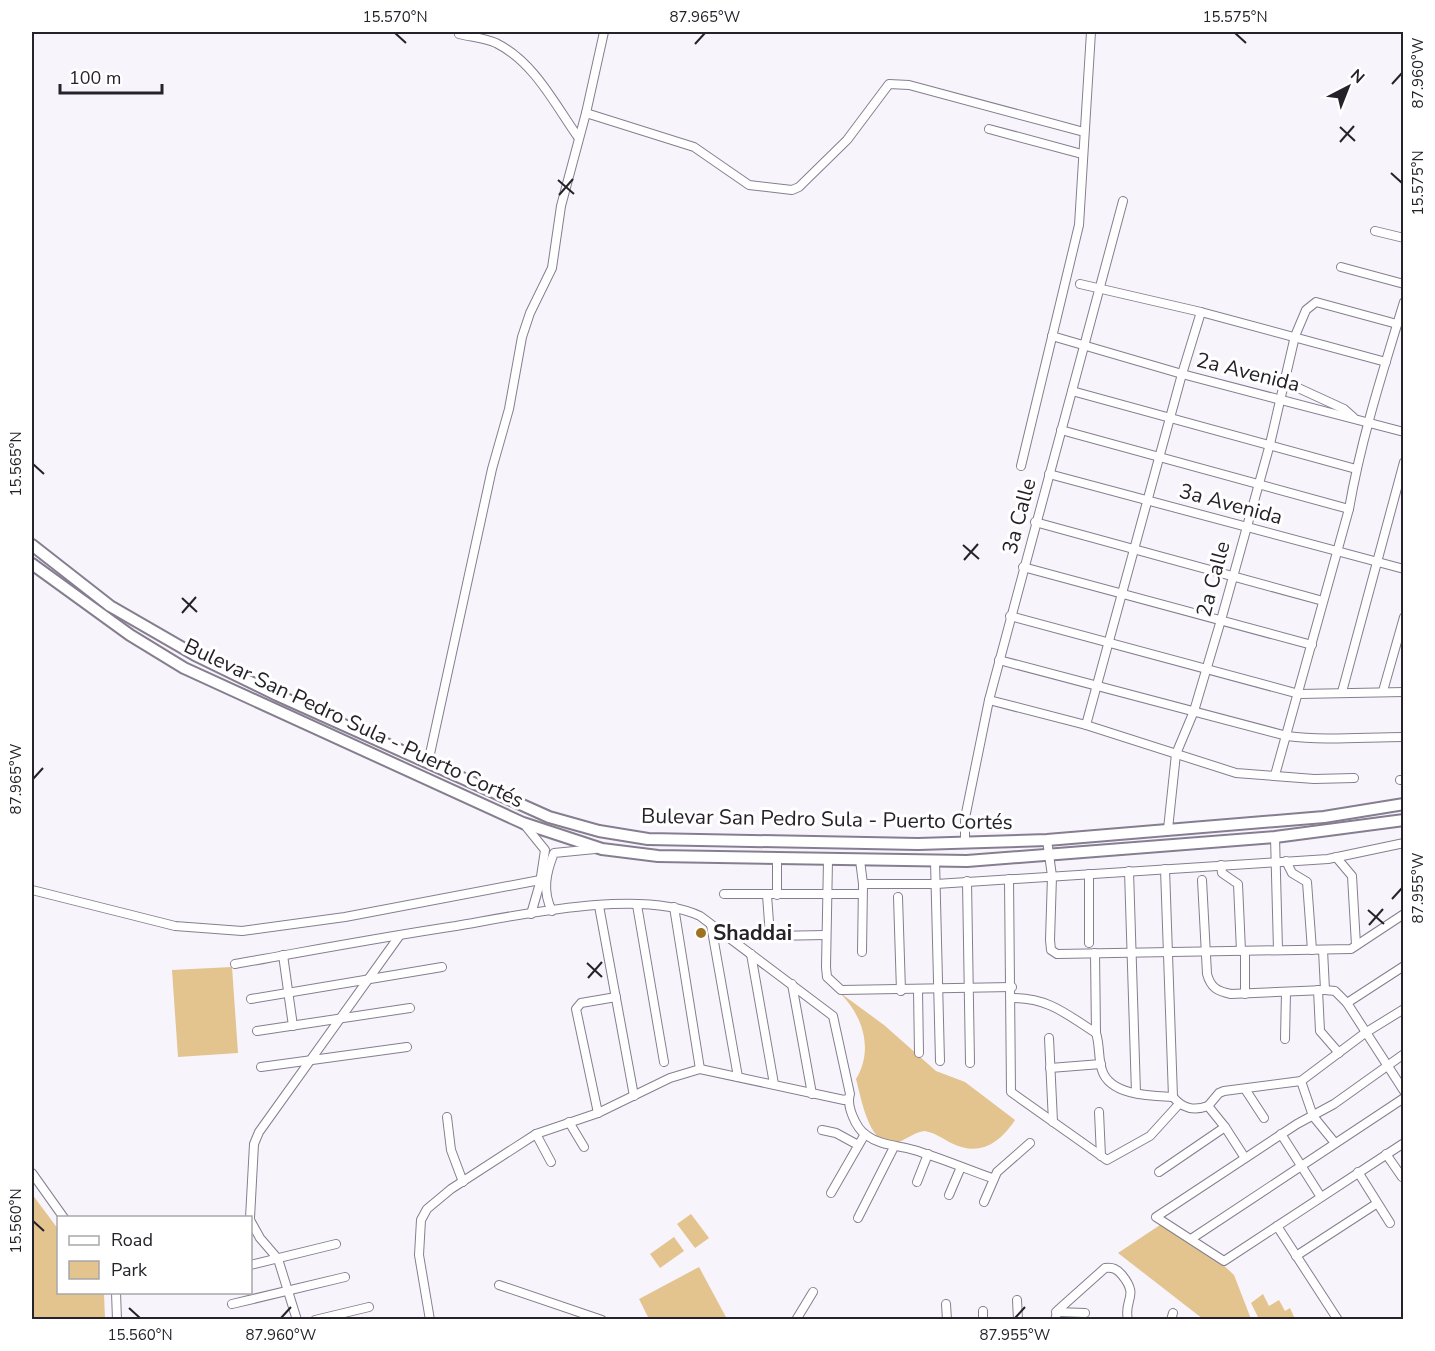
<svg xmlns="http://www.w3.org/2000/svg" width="1435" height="1351" viewBox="0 0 1435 1351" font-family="'Nunito Sans',sans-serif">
  <rect width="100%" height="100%" fill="#f8f4fc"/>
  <!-- green -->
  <g fill="#e3c38e">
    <polygon points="232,967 238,1053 178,1057 172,970"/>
    <path d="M839 992 884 1025 936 1071 965 1082 1015 1120C999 1144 979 1157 951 1143 942 1138 935 1133 925 1131 913 1132 906 1141 894 1143 869 1147 861 1097 856 1079 874 1050 863 1015 839 992Z"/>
    <polygon points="32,1194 58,1229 58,1292 104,1293 105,1319 32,1319"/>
    <polygon points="691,1214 709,1238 695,1248 677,1224"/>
    <polygon points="1163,1223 1218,1260 1234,1275 1251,1319 1203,1319 1118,1253"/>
    <polygon points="674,1237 684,1251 660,1268 650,1254"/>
    <polygon points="699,1267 727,1319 649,1319 639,1299"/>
    <polygon points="1263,1294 1269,1306 1279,1300 1285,1311 1290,1308 1295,1319 1259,1319 1251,1303"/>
  </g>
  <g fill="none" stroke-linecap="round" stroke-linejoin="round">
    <!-- minor casing -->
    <g stroke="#867e90" stroke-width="10">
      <g id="minor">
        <polyline points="604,32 586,113 694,147 749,185 792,190 799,187 847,140 889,84 909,85 1084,132"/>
        <path d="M459 34C471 37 485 38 496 43 534 62 554 103 578 137"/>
        <polyline points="989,129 1082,154"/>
        <polyline points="1375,231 1404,238"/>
        <polyline points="1341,267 1404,284"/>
        <polyline points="1080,284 1201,312 1386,362"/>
        <polyline points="1052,336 1182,374 1404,432"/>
        <polyline points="1283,381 1344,409 1353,417"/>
        <polyline points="1072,391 1356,469"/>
        <polyline points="1061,430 1349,509"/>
        <polyline points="1021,466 1079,225 1091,32"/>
        <polyline points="1049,474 1404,569"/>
        <polyline points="1035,522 1323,601"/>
        <polyline points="1023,567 1312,645"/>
        <polyline points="1010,616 1299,694 1404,692"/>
        <path d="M999 660 1287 736C1325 741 1365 737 1404 737"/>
        <polyline points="1383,691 1404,617"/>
        <polyline points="1342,692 1404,462"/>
        <polyline points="989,700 1086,725 1236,773 1314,779 1354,778"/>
        <polyline points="1086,725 1182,374 1201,312"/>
        <polyline points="428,763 492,469 509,409 522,337 530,313 552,268 561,206 586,113"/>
        <path d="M1275 775 1349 509C1361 439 1383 371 1404 302"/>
        <polyline points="1400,780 1404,780"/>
        <polyline points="524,824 545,850 540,883 531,914"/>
        <polyline points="1168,829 1176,754 1194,711 1221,620 1270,444 1295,336 1306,310 1316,302 1397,324"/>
        <polyline points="1275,837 1278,950"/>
        <polyline points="1047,840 1052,876 1050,940 1051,950 1057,954 1351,949 1404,914"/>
        <polyline points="965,843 965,818 989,700 1123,201"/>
        <polyline points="1336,857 1352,876 1356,945"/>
        <polyline points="828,860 826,967 827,977 841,990 1012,987"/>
        <polyline points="860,860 863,884 862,952"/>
        <polyline points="935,861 940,1061"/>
        <polyline points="1286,861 1292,873 1307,882 1312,950"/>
        <polyline points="1221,865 1222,873 1238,884 1241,951"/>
        <polyline points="1165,869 1173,1097"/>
        <polyline points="1129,871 1136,1093"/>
        <polyline points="1089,874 1089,943"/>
        <polyline points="1009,879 1011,1092 1107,1160 1150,1136 1179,1104"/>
        <path d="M1202 880 1207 974C1211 988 1217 991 1231 994L1325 990"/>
        <polyline points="967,881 970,1063"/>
        <polyline points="863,884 936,884 1328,859 1404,843"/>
        <polyline points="32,890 175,926 242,931 345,917 540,880"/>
        <polyline points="724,894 861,894"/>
        <polyline points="767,895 770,936 826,935"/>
        <polyline points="777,895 777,859"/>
        <polyline points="898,897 901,991"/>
        <polyline points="637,905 664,1062"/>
        <polyline points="599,906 634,1096"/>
        <polyline points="674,907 700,1069"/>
        <path d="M552 911C542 891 546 873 554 853L595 849"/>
        <polyline points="711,925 738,1077"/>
        <polyline points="1323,950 1325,990 1335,991 1347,1003 1404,1091"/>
        <polyline points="1245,951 1245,994"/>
        <polyline points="1095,953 1096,1033"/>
        <polyline points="751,954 774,1084"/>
        <polyline points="283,955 293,1026"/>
        <path d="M235 964C309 951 382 937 456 926 520 915 641 888 700 916L833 1016 850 1094C846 1106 856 1128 866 1135 881 1146 898 1145 914 1150 941 1158 966 1169 992 1178"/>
        <polyline points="792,984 812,1094"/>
        <polyline points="918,990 919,1053"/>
        <polyline points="1318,990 1320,1031 1339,1053"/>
        <path d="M1012 998C1049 998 1066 1014 1096 1033 1100 1045 1098 1058 1102 1070 1110 1096 1152 1096 1173 1097 1183 1109 1194 1111 1208 1106L1219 1093 1224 1091 1301 1081 1365 1033 1404 1009"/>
        <polyline points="251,999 442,967"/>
        <polyline points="1347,1003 1404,966"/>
        <polyline points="257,1031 410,1008"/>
        <polyline points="1049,1038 1053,1122"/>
        <polyline points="1285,1039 1286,992"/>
        <polyline points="1404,1054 1334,1104 1297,1124 1156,1217 1224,1261 1404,1143"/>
        <polyline points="261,1067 407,1047"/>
        <polyline points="1050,1068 1101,1064"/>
        <polyline points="1301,1081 1313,1116 1335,1143"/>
        <polyline points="1245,1089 1264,1118"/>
        <polyline points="1208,1106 1225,1127"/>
        <polyline points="1099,1112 1101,1156"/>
        <polyline points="598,1113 576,1009 581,1003 616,997"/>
        <polyline points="447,1117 451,1150 463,1182"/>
        <polyline points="569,1122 584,1147"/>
        <polyline points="822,1130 836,1133 858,1145"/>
        <polyline points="536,1134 551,1162"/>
        <polyline points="1281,1134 1321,1197"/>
        <polyline points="1386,1154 1402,1177"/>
        <polyline points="1159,1172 1225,1127 1245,1158"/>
        <polyline points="1358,1172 1390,1223"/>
        <polyline points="32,1173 64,1218"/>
        <polyline points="917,1182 928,1154"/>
        <polyline points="831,1193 865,1134"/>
        <polyline points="949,1195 961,1167"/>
        <polyline points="984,1202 997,1172 1030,1143"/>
        <polyline points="250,1218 254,1144 259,1132 400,935"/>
        <polyline points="858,1218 894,1147"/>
        <polyline points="250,1220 260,1238 278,1259 297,1320"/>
        <polyline points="1277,1226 1338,1320"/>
        <polyline points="1191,1239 1404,1098"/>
        <polyline points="1296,1256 1376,1204"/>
        <polyline points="250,1265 336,1244"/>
        <polyline points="499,1285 602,1320"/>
        <polyline points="116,1292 117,1320"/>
        <polyline points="1017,1300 1018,1320"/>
        <polyline points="232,1304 345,1277"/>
        <polyline points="946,1304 947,1320"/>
        <polyline points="983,1311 983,1320"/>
        <polyline points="1056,1312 1085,1313"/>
        <polyline points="315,1320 369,1307"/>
        <polyline points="430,1320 419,1255 421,1220 427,1209 451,1189 536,1134 598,1113 670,1078 700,1069 844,1100 848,1099"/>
        <polyline points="796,1320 813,1292"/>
        <path d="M1055 1320 1058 1310 1105 1268C1113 1267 1117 1269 1122 1275 1140 1297 1123 1299 1128 1320"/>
        <polyline points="1171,1320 1173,1313"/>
      </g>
    </g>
    <!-- highway casing -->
    <g stroke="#867e90" stroke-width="14">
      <g id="highway">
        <polyline points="32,545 110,606 195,655 277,695 549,817 599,831 648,839 918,844 1047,840 1324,817 1404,804"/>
        <polyline points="32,564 130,635 184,668 523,823 602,849 658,856 967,861 1275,837 1404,820"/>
      </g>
    </g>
    <!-- minor -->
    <use href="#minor" stroke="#fff" stroke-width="8"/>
    <!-- highway -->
    <use href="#highway" stroke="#fff" stroke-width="10"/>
  </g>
  <!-- ticks -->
  <path fill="none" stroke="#252229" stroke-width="2" d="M395 33 406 43M1235 33 1246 43M695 44 705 33M1392 84 1402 73M1340 127 1355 141M1340 142 1354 126M1391 173 1402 183M558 180 574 194M559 195 573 179M33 464 44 474M963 545 979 559M964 560 978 544M182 598 197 612M182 613 196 597M33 779 43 768M1392 899 1402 888M1368 910 1384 924M1369 925 1383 909M587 963 602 977M588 978 602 962M33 1221 44 1231M129 1308 140 1318M281 1318 291 1307M1015 1318 1025 1307"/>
  <!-- markers -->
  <circle fill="#9d7322" stroke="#fff" stroke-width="2" cx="701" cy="933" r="6"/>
  <g text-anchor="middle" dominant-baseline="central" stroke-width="6" stroke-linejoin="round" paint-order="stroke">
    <!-- street labels -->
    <g font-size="21" fill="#252229" stroke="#fff">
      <text transform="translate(1248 372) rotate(14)">2a Avenida</text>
      <text transform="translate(1231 504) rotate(15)">3a Avenida</text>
      <text transform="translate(1019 516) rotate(-75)">3a Calle</text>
      <text transform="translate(1213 579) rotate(-75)">2a Calle</text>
      <text transform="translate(354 723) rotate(25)">Bulevar San Pedro Sula - Puerto Cortés</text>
      <text transform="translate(827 819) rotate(1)">Bulevar San Pedro Sula - Puerto Cortés</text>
    </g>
    <!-- poi labels -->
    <g font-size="21" font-weight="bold" fill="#252229" stroke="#fff" text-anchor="start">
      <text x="713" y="933">Shaddai</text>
    </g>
  </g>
  <!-- border -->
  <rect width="1435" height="1351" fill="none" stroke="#ffffff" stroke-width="66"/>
  <!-- legend -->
  <rect x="57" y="1216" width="195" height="78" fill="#ffffff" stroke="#a8a7a9" stroke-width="1.5"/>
  <rect x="69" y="1236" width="30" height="9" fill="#ffffff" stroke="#a8a7a9" stroke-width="1.5"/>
  <text x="111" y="1246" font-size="18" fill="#252229">Road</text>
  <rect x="69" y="1261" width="30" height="18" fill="#e3c38e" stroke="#a8a7a9" stroke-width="1.5"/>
  <text x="111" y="1276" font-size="18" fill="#252229">Park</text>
  <!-- north arrow -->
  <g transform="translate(1348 87) rotate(42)" stroke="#ffffff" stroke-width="4.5" paint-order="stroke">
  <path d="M0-4.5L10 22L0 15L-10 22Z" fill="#252229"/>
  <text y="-9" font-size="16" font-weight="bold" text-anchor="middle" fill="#252229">N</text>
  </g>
  <!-- scale -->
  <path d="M60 84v9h102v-9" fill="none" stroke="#252229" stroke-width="3"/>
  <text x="69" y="84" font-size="18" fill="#252229" stroke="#ffffff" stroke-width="4.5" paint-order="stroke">100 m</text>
  <rect x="33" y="33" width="1369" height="1285" fill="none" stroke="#252229" stroke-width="2"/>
  <g font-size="15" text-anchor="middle" fill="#252229">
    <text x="395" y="22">15.570°N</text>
    <text x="705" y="22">87.965°W</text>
    <text x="1235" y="22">15.575°N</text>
    <text transform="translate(1418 73) rotate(-90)" y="5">87.960°W</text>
    <text transform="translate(1418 183) rotate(-90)" y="5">15.575°N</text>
    <text transform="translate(16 464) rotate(-90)" y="5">15.565°N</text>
    <text transform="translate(16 779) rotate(-90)" y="5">87.965°W</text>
    <text transform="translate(1418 888) rotate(-90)" y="5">87.955°W</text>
    <text transform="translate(16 1221) rotate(-90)" y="5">15.560°N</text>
    <text x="140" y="1340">15.560°N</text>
    <text x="281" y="1340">87.960°W</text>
    <text x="1015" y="1340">87.955°W</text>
  </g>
</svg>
